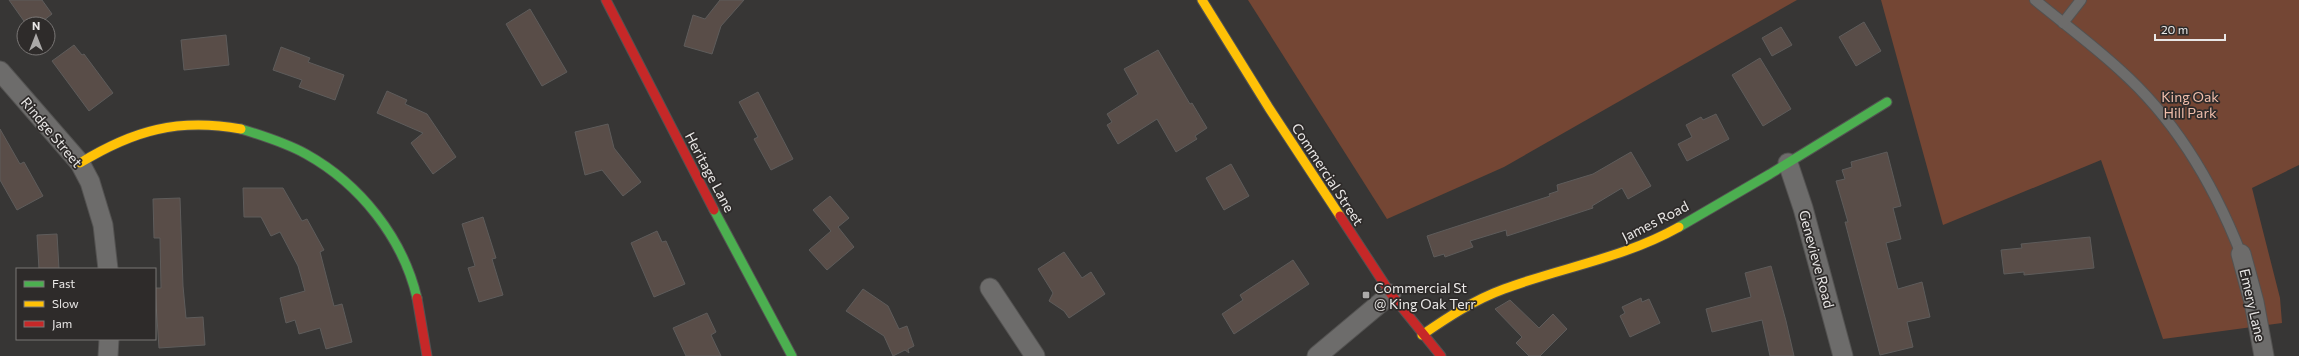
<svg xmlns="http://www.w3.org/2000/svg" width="2299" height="356" viewBox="0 0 2299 356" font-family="Commissioner,sans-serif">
  <rect width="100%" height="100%" fill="#373635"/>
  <!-- green -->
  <g fill="#744634">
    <polygon points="1248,0 1797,0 1504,167 1387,219"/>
    <polygon points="1881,0 2299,0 2299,165 2252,188 2280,298 2282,323 2163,339 2101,160 1943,225"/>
  </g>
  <!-- building -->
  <g fill="#594d48" stroke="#5e5c5b">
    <polygon points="9,0 42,0 52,14 39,24 26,24"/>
    <polygon points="720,0 744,0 721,26 712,54 684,46 693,15 705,19"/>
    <polygon points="530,9 567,72 542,86 506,24"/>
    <polygon points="1864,22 1881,51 1856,66 1839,37"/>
    <polygon points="1781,27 1792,45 1772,56 1762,38"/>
    <polygon points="226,35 229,65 184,70 181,40"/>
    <polygon points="74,45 82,55 84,54 113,93 89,111 52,61"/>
    <polygon points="281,47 310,58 308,62 344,75 335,100 299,87 302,80 273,70"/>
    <polygon points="1158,50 1190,104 1192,103 1207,128 1195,136 1197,139 1176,152 1157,119 1118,144 1107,125 1112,122 1107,114 1138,94 1124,69"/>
    <polygon points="1760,58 1791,109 1763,126 1732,75"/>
    <polygon points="387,91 407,100 405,104 427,114 456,157 433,174 411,143 423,133 377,113"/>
    <polygon points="758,92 793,159 771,170 754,139 758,137 739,102"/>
    <polygon points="1716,114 1729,139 1687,161 1678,144 1692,137 1686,125 1701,117 1703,120"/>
    <polygon points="608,124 614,148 641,182 623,196 602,170 585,175 575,132"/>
    <polygon points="0,129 20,164 24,162 43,196 17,210 0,180"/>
    <polygon points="1631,152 1651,186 1628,199 1622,188 1592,206 1593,208 1507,236 1506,230 1470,241 1473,247 1445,257 1444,254 1434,257 1427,236 1550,196 1549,194 1558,191 1557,185 1593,174"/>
    <polygon points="1887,152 1901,206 1893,208 1901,239 1886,243 1898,289 1922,282 1930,317 1907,322 1913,347 1880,355 1845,222 1848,222 1836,181 1845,179 1842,170 1852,167 1851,162"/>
    <polygon points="1231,164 1249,196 1224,210 1206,178"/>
    <polygon points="243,188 283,188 302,221 307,219 324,250 320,252 334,306 342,304 352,342 326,349 320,328 299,334 295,320 286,323 280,298 305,291 298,266 280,232 271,236 261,217 244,217"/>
    <polygon points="830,196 849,218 838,227 854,247 827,270 809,250 831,231 813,210"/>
    <polygon points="180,198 183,286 186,318 203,317 205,345 159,348 155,288 161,288 160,238 154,238 153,199"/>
    <polygon points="483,217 496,258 492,259 503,295 479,302 468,268 475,266 462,224"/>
    <polygon points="657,231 662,242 666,241 685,284 654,297 631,243"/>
    <polygon points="57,234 59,269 39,269 37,235"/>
    <polygon points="2090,237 2094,268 2024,275 2024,272 2004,274 2001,250 2022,248 2021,244"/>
    <polygon points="1064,252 1082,278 1091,272 1105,294 1069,318 1064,311 1049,301 1053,293 1038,269"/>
    <polygon points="1293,260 1309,284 1234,334 1222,314 1243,300 1240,295"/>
    <polygon points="1771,266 1786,321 1794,356 1770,356 1762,320 1712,332 1706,309 1751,297 1745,273"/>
    <polygon points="863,289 888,306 899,329 907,326 914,346 908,349 909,353 905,350 893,356 884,336 846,311"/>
    <polygon points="1641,298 1642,302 1649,299 1660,323 1630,337 1620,316 1625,313 1622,307"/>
    <polygon points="1510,300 1539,328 1553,314 1567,329 1540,356 1529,356 1516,343 1522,337 1495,309"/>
    <polygon points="707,313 716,332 711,335 721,356 686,356 673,328"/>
  </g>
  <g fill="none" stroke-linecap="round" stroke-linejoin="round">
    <!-- lane casing -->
    <g stroke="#535251" stroke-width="12">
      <g id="lane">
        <path d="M2035 0C2063 23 2093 45 2120 70 2176 120 2214 185 2241 254"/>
        <polyline points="2063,23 2081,0"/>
      </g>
    </g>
    <!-- street casing -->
    <g stroke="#535251" stroke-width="21">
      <g id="street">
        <polyline points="0,71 80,163 90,182 103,225 108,269"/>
        <polyline points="1788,163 1803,208 1843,356"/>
        <polyline points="2241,254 2254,302 2264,356"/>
        <polyline points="990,288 1035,356"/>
        <polyline points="108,356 109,339"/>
        <polyline points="1317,356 1391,294"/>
      </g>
    </g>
    <!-- fast casing -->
    <g stroke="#535251" stroke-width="11">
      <g id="fast">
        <path d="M241 129C264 136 286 143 306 154 360 184 403 238 417 298"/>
        <polyline points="714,210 792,356"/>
        <polyline points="1679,227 1770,174 1887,102"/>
      </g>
    </g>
    <!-- slow casing -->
    <g stroke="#535251" stroke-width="11">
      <g id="slow">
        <polyline points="1202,0 1269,108 1340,216"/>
        <path d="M80 163C134 130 178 118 241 129"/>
        <path d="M1422 335C1448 317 1474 300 1504 289 1563 267 1624 258 1679 227"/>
      </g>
    </g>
    <!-- jam casing -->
    <g stroke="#535251" stroke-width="11">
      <g id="jam">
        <polyline points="606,0 714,210"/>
        <polyline points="1340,216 1391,294 1441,356"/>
        <polyline points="417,298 427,356"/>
      </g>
    </g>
    <!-- lane -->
    <use href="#lane" stroke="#6d6c6b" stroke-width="10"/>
    <!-- street -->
    <use href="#street" stroke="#6d6c6b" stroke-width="19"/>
    <!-- fast -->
    <use href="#fast" stroke="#4caf50" stroke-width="9"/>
    <!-- slow -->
    <use href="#slow" stroke="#ffc107" stroke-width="9"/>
    <!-- jam -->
    <use href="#jam" stroke="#c62828" stroke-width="9"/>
  </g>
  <!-- markers -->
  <rect fill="#aba9a8" stroke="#2e2b2a" stroke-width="1.5" x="1362" y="291" width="8" height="8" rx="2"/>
  <g text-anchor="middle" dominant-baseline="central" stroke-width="3.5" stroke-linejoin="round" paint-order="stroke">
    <!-- park labels -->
    <g font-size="14" fill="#efbdaa" stroke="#2e2b2a">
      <text x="2190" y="96">King Oak<tspan x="2190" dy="16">Hill Park</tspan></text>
    </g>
    <!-- street labels -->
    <g font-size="14" fill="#e9e7e6" stroke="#2e2b2a">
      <text transform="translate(52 132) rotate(50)">Rindge Street</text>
      <text transform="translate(710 172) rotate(62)">Heritage Lane</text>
      <text transform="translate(1328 174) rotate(57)">Commercial Street</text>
      <text transform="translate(1655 221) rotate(-27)">James Road</text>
      <text transform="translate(1817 259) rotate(75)">Genevieve Road</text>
      <text transform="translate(2253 305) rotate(77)">Emery Lane</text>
    </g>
    <!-- poi labels -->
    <g font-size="14" fill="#e9e7e6" stroke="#2e2b2a" text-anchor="start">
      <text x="1374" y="287">Commercial St<tspan x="1374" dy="16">@ King Oak Terr</tspan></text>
    </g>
  </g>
  <!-- legend -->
  <rect x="16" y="268" width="140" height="72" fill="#2e2b2a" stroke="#797675"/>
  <rect x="24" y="281" width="20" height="6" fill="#4caf50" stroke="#797675"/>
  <text x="52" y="288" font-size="12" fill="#e9e7e6">Fast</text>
  <rect x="24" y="301" width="20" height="6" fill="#ffc107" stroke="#797675"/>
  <text x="52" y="308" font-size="12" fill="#e9e7e6">Slow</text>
  <rect x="24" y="321" width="20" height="6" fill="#c62828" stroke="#797675"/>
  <text x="52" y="328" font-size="12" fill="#e9e7e6">Jam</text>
  <!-- north arrow -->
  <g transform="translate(36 36)"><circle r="19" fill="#2e2b2a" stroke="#797675"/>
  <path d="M0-3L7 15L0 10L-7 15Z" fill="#aba9a8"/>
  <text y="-6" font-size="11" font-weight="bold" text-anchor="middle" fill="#e9e7e6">N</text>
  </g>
  <!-- scale -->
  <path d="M2155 34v6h70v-6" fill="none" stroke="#e9e7e6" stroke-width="2"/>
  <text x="2161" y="34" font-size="12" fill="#e9e7e6" stroke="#2e2b2a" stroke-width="3" paint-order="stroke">20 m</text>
</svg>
